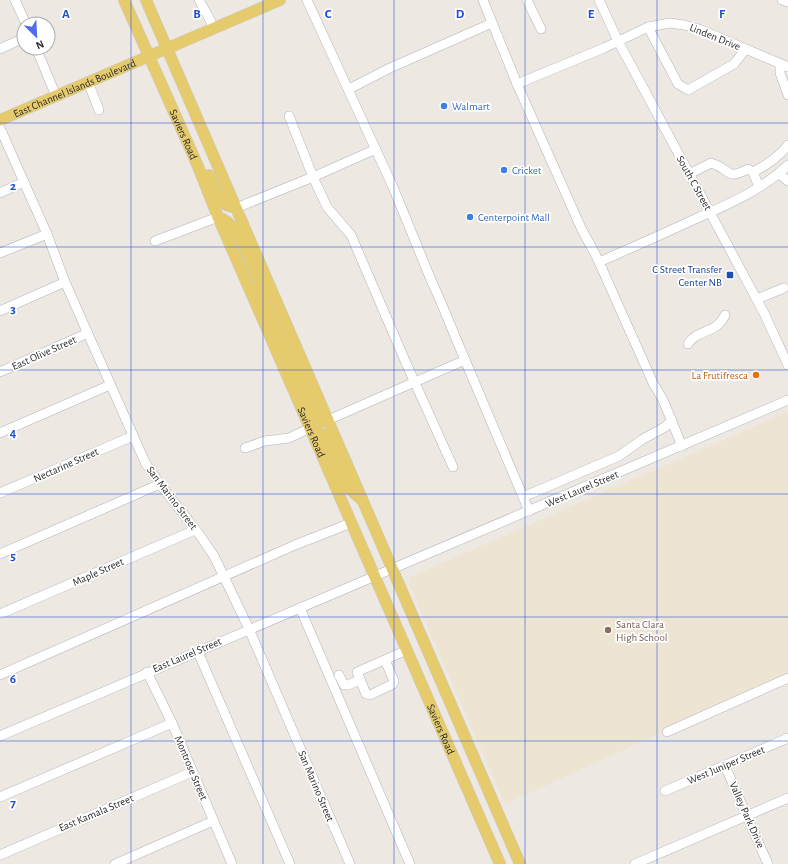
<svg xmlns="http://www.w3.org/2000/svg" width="788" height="864" viewBox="0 0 788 864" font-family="'Alegreya Sans',sans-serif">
  <rect width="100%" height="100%" fill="#ede8e1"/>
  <!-- education -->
  <polygon fill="#ede4d2" points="788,412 788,675 505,804 409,584 409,580 412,576"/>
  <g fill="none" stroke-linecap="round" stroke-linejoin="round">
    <!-- minor casing -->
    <g stroke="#b1b3bc" stroke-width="10">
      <g id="minor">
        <polyline points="15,0 26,24"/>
        <polyline points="199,0 207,14 214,29"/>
        <polyline points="307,0 393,187 431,280 440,300 457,341 529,511"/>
        <polyline points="483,0 517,84"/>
        <polyline points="527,0 541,29"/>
        <polyline points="599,0 618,41 764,313 788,365"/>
        <polyline points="782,0 788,2"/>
        <polyline points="648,27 678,84 688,90 734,64 745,50"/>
        <polyline points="36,48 56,96"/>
        <polyline points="0,49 24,38"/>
        <polyline points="780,64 780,73 788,95"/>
        <path d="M788 67 699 29 684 25 670 23 648 27 604 48 517 84 582 230C588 241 594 251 599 262 631 248 663 234 695 219 727 205 762 190 788 165"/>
        <polyline points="88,82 99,110"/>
        <polyline points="349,89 390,68 492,23"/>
        <polyline points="289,116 313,177 327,207 351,235 406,363 453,467"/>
        <polyline points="0,128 47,234 65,282 140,451 146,464 160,484 199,534 214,556 249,629 350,864"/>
        <path d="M689 174 711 163C732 169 725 181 748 169L753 172"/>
        <polyline points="779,174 788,181"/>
        <path d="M759 187 753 172C767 165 779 157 788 145"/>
        <polyline points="0,193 24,182"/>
        <polyline points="236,208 313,177 376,149"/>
        <polyline points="155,241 218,217"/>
        <polyline points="0,253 47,234"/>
        <polyline points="599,262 653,383 663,400 682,446"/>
        <polyline points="757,299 784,288"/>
        <polyline points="0,311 65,282"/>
        <path d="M688 344C697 329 717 334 725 315"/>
        <polyline points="0,372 88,333"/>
        <polyline points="328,420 465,360"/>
        <polyline points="0,433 110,385"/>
        <polyline points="245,448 265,441 289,438 310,428"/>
        <polyline points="0,493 133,436"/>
        <polyline points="523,497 619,456 643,439 665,427 672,420"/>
        <polyline points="0,554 160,484"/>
        <polyline points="300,608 410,864"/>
        <polyline points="0,614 195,530"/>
        <polyline points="198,652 290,864"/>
        <polyline points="385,660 394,681 393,684 370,695 366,694 357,672 407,650"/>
        <polyline points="147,672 172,723 232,864"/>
        <polyline points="0,675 295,545 351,523"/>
        <polyline points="339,675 344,685 348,685 360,680"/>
        <polyline points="667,732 788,678"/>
        <path d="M0 736C262 623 526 514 788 400"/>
        <polyline points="725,766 768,864"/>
        <polyline points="665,791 788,738"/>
        <polyline points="0,797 172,723"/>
        <polyline points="0,855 192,772"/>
        <polyline points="115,864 213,821"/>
        <polyline points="635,864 788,798"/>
      </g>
    </g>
    <!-- major casing -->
    <g stroke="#c8c8c8" stroke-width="12">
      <g id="major">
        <path id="s1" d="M124 0 197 164 218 217 500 864"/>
        <polyline points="146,0 520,864"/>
        <path id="s2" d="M0 120 280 0"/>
        <polyline points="209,175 217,194 226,205 236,208"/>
        <path d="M218 217C241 224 247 259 258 279 260 284 266 289 270 294"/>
        <polyline points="250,288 263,299 313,412 317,418 323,421 328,420"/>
        <polyline points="310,428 318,431 323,435 328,442 347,487 361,499"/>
      </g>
    </g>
    <!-- minor -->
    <use href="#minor" stroke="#fff" stroke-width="9"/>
    <!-- major -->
    <use href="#major" stroke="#e6cb6d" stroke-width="11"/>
  </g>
  <!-- grid -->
  <path fill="none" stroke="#1d4ed8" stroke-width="1" stroke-opacity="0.55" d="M131 0V864M263 0V864M394 0V864M525 0V864M657 0V864M0 123H788M0 247H788M0 370H788M0 494H788M0 617H788M0 741H788"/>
  <!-- markers -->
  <g fill="#3f7fe0" stroke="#fff" stroke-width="1.5">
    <circle cx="444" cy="106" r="4"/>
    <circle cx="504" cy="170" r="4"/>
    <circle cx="470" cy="217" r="4"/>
  </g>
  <rect fill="#1a4fb4" stroke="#fff" stroke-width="1.5" x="726" y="271" width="8" height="8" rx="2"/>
  <circle fill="#e8710a" stroke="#fff" stroke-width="1.5" cx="756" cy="375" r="4"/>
  <circle fill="#8d6e63" stroke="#fff" stroke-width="1.5" cx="608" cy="630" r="4"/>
  <g text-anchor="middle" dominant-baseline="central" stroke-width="3.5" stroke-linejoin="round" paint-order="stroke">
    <!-- street labels -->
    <g font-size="11" fill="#2d2d2d" stroke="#fff">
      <text transform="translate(715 37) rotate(22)">Linden Drive</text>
      <text stroke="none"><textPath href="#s2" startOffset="81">East Channel Islands Boulevard</textPath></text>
      <text stroke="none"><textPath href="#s1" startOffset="147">Saviers Road</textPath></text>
      <text transform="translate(694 183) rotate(61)">South C Street</text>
      <text transform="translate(44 353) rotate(-24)">East Olive Street</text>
      <text stroke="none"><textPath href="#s1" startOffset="471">Saviers Road</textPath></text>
      <text transform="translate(66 465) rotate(-24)">Nectarine Street</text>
      <text transform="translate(582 489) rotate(-23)">West Laurel Street</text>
      <text transform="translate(172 498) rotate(53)">San Marino Street</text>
      <text transform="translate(98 572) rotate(-24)">Maple Street</text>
      <text transform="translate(187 655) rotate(-23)">East Laurel Street</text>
      <text stroke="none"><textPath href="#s1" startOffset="795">Saviers Road</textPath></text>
      <text transform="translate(726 765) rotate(-23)">West Juniper Street</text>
      <text transform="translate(191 768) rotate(67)">Montrose Street</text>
      <text transform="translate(316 786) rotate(67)">San Marino Street</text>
      <text transform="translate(96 813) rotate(-23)">East Kamala Street</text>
      <text transform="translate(747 815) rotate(66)">Valley Park Drive</text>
    </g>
    <!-- shop labels -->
    <g font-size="11" fill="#366cbe" stroke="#fff" text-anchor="start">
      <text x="452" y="106">Walmart</text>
      <text x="512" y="170">Cricket</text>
      <text x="478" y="217">Centerpoint Mall</text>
    </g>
    <!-- transit labels -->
    <g font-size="11" fill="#164399" stroke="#fff" text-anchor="end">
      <text x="722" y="269">C Street Transfer<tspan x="722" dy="13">Center NB</tspan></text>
    </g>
    <!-- food labels -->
    <g font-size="11" fill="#c56008" stroke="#fff" text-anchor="end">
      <text x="748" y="375">La Frutifresca</text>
    </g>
    <!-- education labels -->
    <g font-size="11" fill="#785e54" stroke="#fff" text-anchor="start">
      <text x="616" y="624">Santa Clara<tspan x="616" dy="13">High School</tspan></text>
    </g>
  </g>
  <g font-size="13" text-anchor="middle" font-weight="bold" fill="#1d4ed8" stroke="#fff" stroke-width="3.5" stroke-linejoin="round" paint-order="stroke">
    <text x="66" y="18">A</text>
    <text x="197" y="18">B</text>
    <text x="328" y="18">C</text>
    <text x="460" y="18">D</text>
    <text x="591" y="18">E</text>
    <text x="722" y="18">F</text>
    <text x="13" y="190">2</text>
    <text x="13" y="313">3</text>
    <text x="13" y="437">4</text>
    <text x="13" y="560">5</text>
    <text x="13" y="683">6</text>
    <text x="13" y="807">7</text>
  </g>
  <!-- north arrow -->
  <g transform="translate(36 36) rotate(156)"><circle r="19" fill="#ffffff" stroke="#ababab"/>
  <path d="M0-3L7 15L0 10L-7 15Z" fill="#506beb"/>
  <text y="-6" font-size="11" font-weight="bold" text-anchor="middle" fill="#2d2d2d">N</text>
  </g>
</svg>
